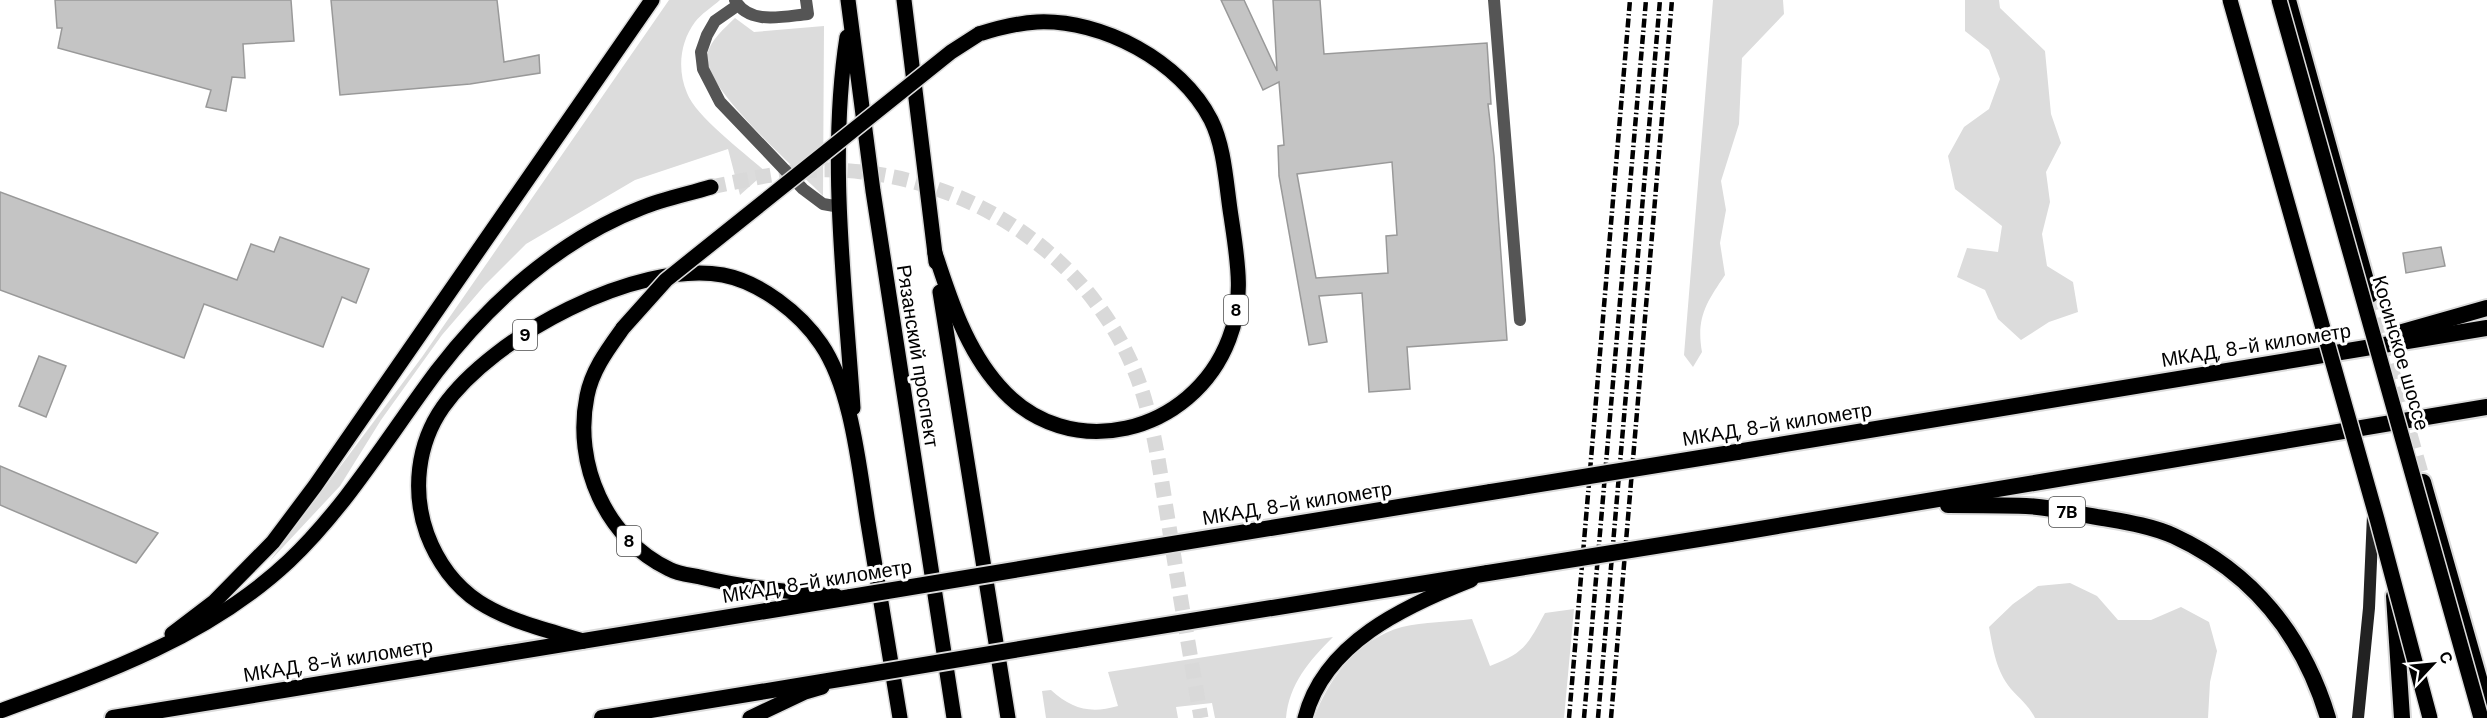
<svg xmlns="http://www.w3.org/2000/svg" width="2487" height="718" viewBox="0 0 2487 718" font-family="'DM Sans',sans-serif">
  <rect width="100%" height="100%" fill="#fff"/>
  <!-- green -->
  <g fill="#dcdcdc">
    <path d="M669 0H720C712 7 701 14 695 22 680 42 677 70 687 93 696 117 746 154 766 172L740 195 728 149 635 180 526 244 485 285 442 335 381 420 340 486 269 562 422 357Z"/>
    <path d="M1713 0H1783L1784 14 1742 58 1739 124 1721 181 1726 210 1720 243 1725 275C1706 303 1696 318 1702 352L1693 367 1684 355Z"/>
    <polygon points="1965,0 1999,0 2000,8 2045,51 2051,114 2061,143 2046,172 2050,202 2042,234 2047,266 2073,282 2078,312 2049,322 2021,340 1998,319 1985,290 1957,277 1967,248 1998,252 2002,226 1955,189 1948,156 1964,127 1989,109 2000,79 1989,50 1965,31"/>
    <path d="M735 18 754 32 824 26 823 196C800 172 700 85 707 55 711 39 724 29 735 18Z"/>
    <path d="M2070 583 2097 596 2118 620H2151L2181 607 2209 622 2217 651 2210 682 2208 718H2035C2029 706 2020 699 2011 689 1996 671 1993 649 1989 627L2013 604 2038 586Z"/>
    <path d="M1574 609 1564 718H1314C1329 678 1358 639 1402 627 1424 622 1449 622 1472 619L1490 666C1525 653 1528 644 1545 613Z"/>
    <path d="M1333 637C1309 661 1289 684 1286 718H1215L1212 703 1176 707 1178 718H1046L1042 691 1051 690C1072 709 1090 714 1118 706L1108 672Z"/>
  </g>
  <!-- building -->
  <g fill="#c4c4c4" stroke="#999" stroke-width="1.5" fill-rule="evenodd">
    <polygon points="55,0 291,0 294,41 243,44 245,78 232,77 226,111 206,107 211,90 58,48 62,28 57,28"/>
    <polygon points="331,0 497,0 504,62 539,55 540,73 470,84 340,95"/>
    <path d="M1221 0H1244L1277 71 1273 0H1320L1324 54 1487 43 1491 104H1488L1494 156 1507 340 1407 347 1410 389 1369 392 1362 293 1319 296 1327 342 1309 345 1279 176 1278 146 1284 145 1279 82 1263 90ZM1392 162 1397 235 1386 236 1388 273 1316 278 1297 174Z"/>
    <polygon points="0,192 237,280 251,244 274,252 280,237 369,269 356,303 342,297 323,347 204,304 184,358 0,290"/>
    <polygon points="2441,247 2445,266 2406,273 2403,253"/>
    <polygon points="39,356 66,366 46,417 19,406"/>
    <polygon points="0,466 158,533 136,563 0,505"/>
  </g>
  <g fill="none" stroke-linecap="round" stroke-linejoin="round">
    <!-- primary-tunnel -->
    <path stroke="#d9d9d9" stroke-width="15" stroke-dasharray="15 8" stroke-linecap="butt" d="M711 187C751 179 794 168 836 170 970 175 1097 258 1141 388 1156 433 1161 480 1169 526 1179 590 1190 654 1201 718"/>
    <!-- trunk-tunnel -->
    <polyline stroke="#d9d9d9" stroke-width="16" stroke-dasharray="16 8" stroke-linecap="butt" points="2370,295 2423,482"/>
    <!-- primary casing -->
    <g stroke="#dbdbdb" stroke-width="18">
      <g id="primary">
        <polyline points="848,0 873,191 954,718"/>
        <polyline points="904,0 936,262"/>
        <path d="M847 37C828 157 845 287 853 408"/>
        <path d="M935 253C950 299 966 349 999 386 1068 466 1193 434 1229 339 1245 299 1237 257 1231 216 1226 185 1225 148 1211 120 1181 61 1102 19 1037 22 1017 23 998 28 979 34"/>
        <polyline points="940,292 1008,718"/>
        <path d="M623 328C608 349 592 370 587 396 573 464 606 539 669 569 678 574 690 575 700 577 745 588 790 592 836 596"/>
        <polyline points="172,634 214,602 273,542 315,486 652,0"/>
        <path d="M583 641C548 630 510 622 479 602 455 586 437 561 427 534 412 492 417 444 443 407 493 336 636 260 723 275 760 282 800 313 821 344 852 389 859 468 868 523 879 588 889 653 900 718"/>
        <path d="M0 711C103 674 208 637 289 561 347 506 389 435 437 371 490 302 559 240 641 208 663 199 688 194 711 187"/>
        <polyline points="750,718 805,692 822,687"/>
        <path d="M1305 718C1324 643 1405 606 1471 580"/>
      </g>
    </g>
    <!-- trunk casing -->
    <g stroke="#dbdbdb" stroke-width="20">
      <g id="trunk">
        <polyline points="2288,0 2370,295"/>
        <polyline points="2399,333 2487,308"/>
        <polyline points="1737,452 2487,328"/>
        <polyline points="2423,482 2487,706"/>
        <path d="M1948 505C1974 505 2000 505 2026 506 2051 507 2078 514 2103 518 2126 522 2152 526 2174 536 2252 572 2303 635 2328 718"/>
        <polyline points="1730,534 2487,407"/>
        <polyline points="1062,562 1491,492"/>
        <polyline points="2394,596 2402,718"/>
        <polyline points="1074,640 1488,573"/>
        <polyline points="113,718 851,597"/>
        <polyline points="602,718 864,675"/>
      </g>
    </g>
    <!-- service -->
    <g stroke="#555" stroke-width="12">
      <path d="M735 0C749 26 785 16 808 14L806 0"/>
      <polyline points="1494,0 1520,320"/>
      <polyline points="738,5 715,21 707,35 701,52 703,69 720,102 803,189 823,204 840,207"/>
    </g>
    <!-- secondary -->
    <polyline stroke="#222" stroke-width="12" points="2358,718 2369,608 2373,515"/>
    <!-- primary -->
    <use href="#primary" stroke="#000" stroke-width="15"/>
    <!-- trunk -->
    <use href="#trunk" stroke="#000" stroke-width="16"/>
    <!-- rail -->
    <g stroke="#000" stroke-width="4.5" stroke-dasharray="9 3 1.5 3" stroke-linecap="butt">
      <polyline points="1569,718 1630,0"/>
      <polyline points="1584,718 1646,0"/>
      <polyline points="1598,718 1660,0"/>
      <polyline points="1611,718 1672,0"/>
    </g>
    <!-- primary-bridge casing -->
    <g stroke="#dbdbdb" stroke-width="18" stroke-linecap="butt">
      <g id="primary-bridge">
        <polyline points="2230,0 2377,519 2430,718"/>
        <polyline points="2279,0 2481,718"/>
        <polyline points="623,328 666,280 951,52 979,34"/>
      </g>
    </g>
    <!-- trunk-bridge casing -->
    <g stroke="#dbdbdb" stroke-width="20" stroke-linecap="butt">
      <g id="trunk-bridge">
        <polyline points="1491,492 1737,452"/>
        <polyline points="1488,573 1730,534"/>
        <polyline points="851,597 1062,562"/>
        <polyline points="864,675 1074,640"/>
      </g>
    </g>
    <!-- primary-bridge -->
    <use href="#primary-bridge" stroke="#000" stroke-width="15"/>
    <!-- trunk-bridge -->
    <use href="#trunk-bridge" stroke="#000" stroke-width="16"/>
  </g>
  <g text-anchor="middle" dominant-baseline="central" stroke-width="6" stroke-linejoin="round" paint-order="stroke">
    <!-- shield labels -->
    <g fill="#fff" stroke="#4c4c4c" stroke-width="1.5">
      <rect x="1224" y="295" width="24" height="30" rx="4.5"/>
      <rect x="513" y="320" width="24" height="30" rx="4.5"/>
      <rect x="2049" y="497" width="36" height="30" rx="4.5"/>
      <rect x="617" y="526" width="24" height="30" rx="4.5"/>
    </g>
    <g font-size="18" font-weight="bold" fill="#000">
      <text x="1236" y="310">8</text>
      <text x="525" y="335">9</text>
      <text x="2067" y="512">7B</text>
      <text x="629" y="541">8</text>
    </g>
    <!-- street labels -->
    <g font-size="20" fill="#000" stroke="#fff">
      <text transform="translate(2256 345) rotate(-9)">МКАД, 8-й километр</text>
      <text transform="translate(2401 353) rotate(74)">Косинское шоссе</text>
      <text transform="translate(918 356) rotate(81)">Рязанский проспект</text>
      <text transform="translate(1777 424) rotate(-9)">МКАД, 8-й километр</text>
      <text transform="translate(1297 503) rotate(-9)">МКАД, 8-й километр</text>
      <text transform="translate(817 581) rotate(-9)">МКАД, 8-й километр</text>
      <text transform="translate(338 660) rotate(-9)">МКАД, 8-й километр</text>
    </g>
  </g>
  <!-- north arrow -->
  <g transform="translate(2433 664) rotate(64)" stroke="#ffffff" stroke-width="4.5" paint-order="stroke">
  <path d="M0-4.5L10 22L0 15L-10 22Z" fill="#000000"/>
  <text y="-9" font-size="16" font-weight="bold" text-anchor="middle" fill="#000000">С</text>
  </g>
</svg>
